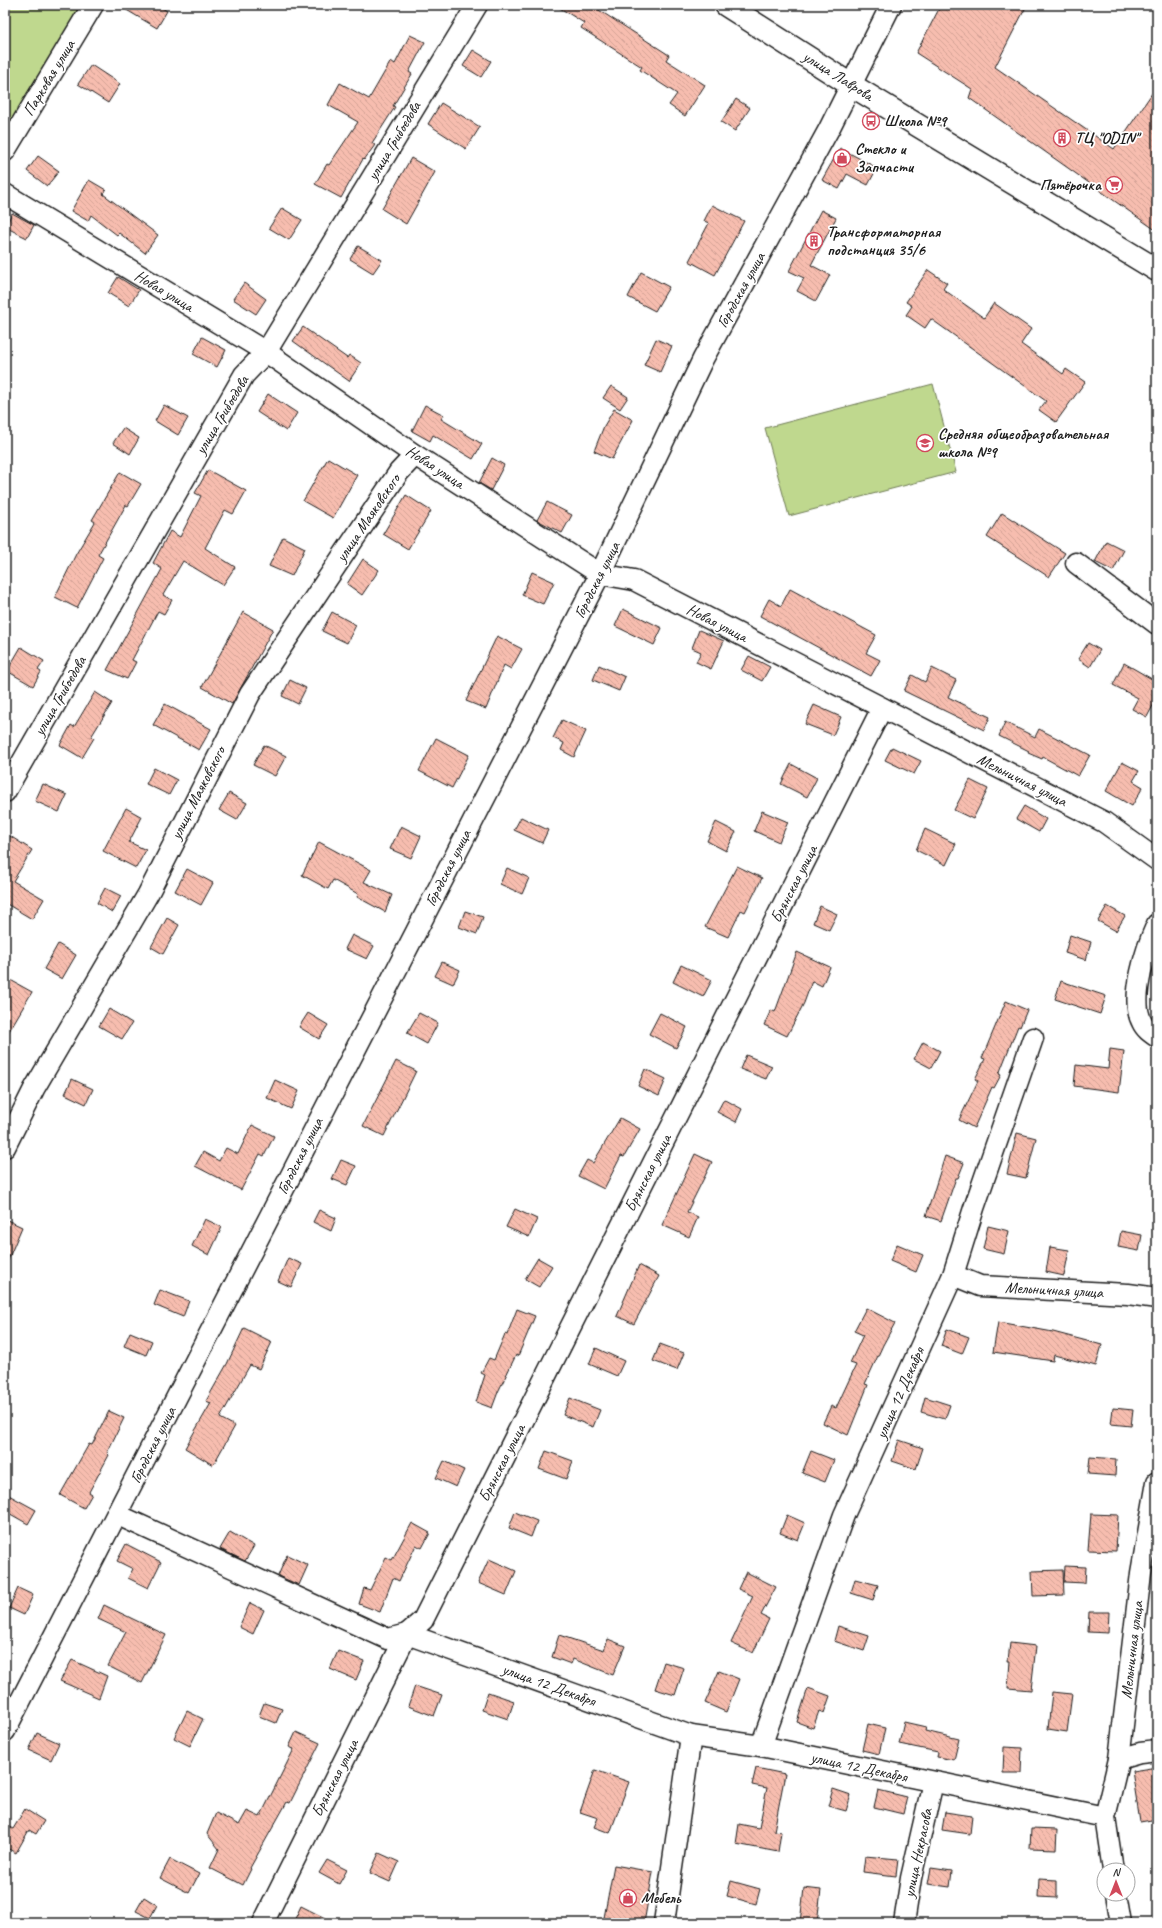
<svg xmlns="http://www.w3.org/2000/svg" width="1162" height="1928" viewBox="0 0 1162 1928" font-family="Caveat,sans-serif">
  <defs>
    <pattern id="building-back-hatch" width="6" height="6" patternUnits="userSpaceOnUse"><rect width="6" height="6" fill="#f7bdaf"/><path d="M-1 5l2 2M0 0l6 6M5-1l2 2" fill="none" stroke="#d3a296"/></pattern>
  </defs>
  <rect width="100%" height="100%" fill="#fff"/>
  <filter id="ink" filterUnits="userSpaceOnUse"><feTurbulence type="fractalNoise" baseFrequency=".025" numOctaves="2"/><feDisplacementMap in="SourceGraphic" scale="8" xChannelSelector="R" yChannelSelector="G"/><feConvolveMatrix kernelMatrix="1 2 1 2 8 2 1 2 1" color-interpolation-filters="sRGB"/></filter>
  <g filter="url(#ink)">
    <!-- green -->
    <g fill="#bfd88e" stroke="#6e7a55">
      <polygon points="5,5 85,5 5,133"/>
      <polygon points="933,384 956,472 789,516 765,428"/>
    </g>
    <!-- building -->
    <g fill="url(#building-back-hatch)" stroke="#1c1c1c">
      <polygon points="118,5 157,5 167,11 157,28"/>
      <polygon points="555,5 591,5 669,55 666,60 705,85 685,116 669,105 677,94 640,70 642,67 581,28 584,23"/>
      <polygon points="941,5 1027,5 995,67 1114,149 1157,86 1157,231 969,98 972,89 916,53"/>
      <polygon points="410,35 425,42 409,72 412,74 393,106 395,107 372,143 375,145 364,160 363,159 341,198 315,184 327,164 329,165 358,122 328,105 340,83 369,99 391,61 395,64"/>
      <polygon points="473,50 491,61 481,77 463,66"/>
      <polygon points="91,65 120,84 108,103 78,84"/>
      <polygon points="736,99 750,108 735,131 721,122"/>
      <polygon points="441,103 480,127 466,149 428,124"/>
      <polygon points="840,148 877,168 868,185 847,174 839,189 822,180"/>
      <polygon points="38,156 59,171 47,186 27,171"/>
      <polygon points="411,158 435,172 406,224 382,209"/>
      <polygon points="89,180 106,190 103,194 158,235 145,253 119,233 117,235 91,215 88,221 71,211"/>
      <polygon points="712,205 744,221 715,275 689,261 709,223 704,221"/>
      <polygon points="282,208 302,220 289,240 269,228"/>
      <polygon points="821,210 836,218 811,265 830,275 816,301 797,291 804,278 789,271"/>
      <polygon points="12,213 34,225 27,238 5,227"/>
      <polygon points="358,246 382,260 373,273 350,259"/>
      <polygon points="928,270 947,283 943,289 984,318 994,303 1031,329 1021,344 1063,374 1066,369 1085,382 1056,422 1039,410 1046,401 931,319 925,328 906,315 912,306 906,302"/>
      <polygon points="641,272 669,287 655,311 628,297"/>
      <polygon points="118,277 139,290 129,306 108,293"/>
      <polygon points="244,283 266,299 256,314 233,299"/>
      <polygon points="303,327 347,358 349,355 361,363 349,381 293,341"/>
      <polygon points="202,337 226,350 217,367 193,354"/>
      <polygon points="656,339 672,346 660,372 644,365"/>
      <polygon points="611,386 628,397 620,409 603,398"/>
      <polygon points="268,394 297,413 286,431 257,412"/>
      <polygon points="164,405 188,418 178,435 155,421"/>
      <polygon points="425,405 444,415 441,419 482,444 473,459 433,435 430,441 412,431"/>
      <polygon points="614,409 633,420 612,459 594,451 604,426"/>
      <polygon points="123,428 139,438 130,454 113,443"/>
      <polygon points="328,458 357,475 333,518 303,501"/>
      <polygon points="492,458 504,465 491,490 479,483"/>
      <polygon points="208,470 246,491 233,514 225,510 205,548 235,567 223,585 183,561 163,595 172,600 164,614 158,611 132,660 136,662 127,679 107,670 162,569 153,563 170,531 180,537 201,496 195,493"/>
      <polygon points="120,472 141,484 128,506 126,505 98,555 103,558 77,608 55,597 76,554 95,522 92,520"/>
      <polygon points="406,495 431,511 408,549 383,534"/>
      <polygon points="547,502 572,515 562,533 537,520"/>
      <polygon points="1002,513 1065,553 1049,577 987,537"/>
      <polygon points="283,537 305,548 292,576 269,566"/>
      <polygon points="1106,541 1124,550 1113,571 1095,562"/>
      <polygon points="363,559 379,570 362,595 347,584"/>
      <polygon points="532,572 554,582 543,604 522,595"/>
      <polygon points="790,589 876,635 866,653 880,660 871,676 760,616 769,599 781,606"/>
      <polygon points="623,609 662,628 654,645 615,626"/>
      <polygon points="243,612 273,629 232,704 202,687"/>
      <polygon points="332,612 356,625 347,643 322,631"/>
      <polygon points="699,630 724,641 711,669 696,662 701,652 692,648"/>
      <polygon points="497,636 522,649 511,669 504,665 486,709 466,701"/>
      <polygon points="1088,643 1100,650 1090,667 1078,659"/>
      <polygon points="21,647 44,661 38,670 41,672 33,686 7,671"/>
      <polygon points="749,656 770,667 762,681 741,670"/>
      <polygon points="1124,663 1157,682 1157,698 1147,717 1132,709 1138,698 1113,685"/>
      <polygon points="599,665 625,677 619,691 593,680"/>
      <polygon points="932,668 956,680 948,697 990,717 984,730 904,691 912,675 925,682"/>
      <polygon points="290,680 306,688 298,704 282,696"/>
      <polygon points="95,692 112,703 91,737 94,738 82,758 60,745 71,725 74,727"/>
      <polygon points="165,704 211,729 199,750 153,725"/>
      <polygon points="814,705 841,717 833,735 805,724"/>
      <polygon points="562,720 586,731 574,757 561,750 564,743 553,738"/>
      <polygon points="1005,722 1035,737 1039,729 1090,755 1078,776 1043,757 1042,759 1028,753 1029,751 999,736"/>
      <polygon points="436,738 469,755 452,788 419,771"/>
      <polygon points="264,745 286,756 275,776 253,765"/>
      <polygon points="892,747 921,761 914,774 885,760"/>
      <polygon points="1122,762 1139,771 1133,781 1143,787 1132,806 1106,791"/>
      <polygon points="791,764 817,778 807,797 781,784"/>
      <polygon points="154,768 177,780 169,795 146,784"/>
      <polygon points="970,780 988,789 973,819 954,810"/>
      <polygon points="43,784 67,795 59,812 35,801"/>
      <polygon points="229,793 247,803 237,820 219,810"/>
      <polygon points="1024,806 1046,819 1039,832 1016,819"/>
      <polygon points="126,808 142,817 129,842 146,850 136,868 103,851"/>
      <polygon points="762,811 788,822 779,842 754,831"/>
      <polygon points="521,817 548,830 542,843 514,830"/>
      <polygon points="716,822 736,832 726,851 707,841"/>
      <polygon points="401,826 421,836 411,858 390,849"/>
      <polygon points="925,829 956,844 946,865 916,850"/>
      <polygon points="10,836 32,850 13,881 44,899 32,919 5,903 5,845"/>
      <polygon points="319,842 371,870 364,882 392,895 385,912 357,897 358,894 333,880 328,889 302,875"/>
      <polygon points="737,866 762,878 745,912 741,910 728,937 705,927"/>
      <polygon points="507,868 529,878 522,894 500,884"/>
      <polygon points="187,869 213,883 201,905 175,891"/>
      <polygon points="105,888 121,896 112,912 97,903"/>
      <polygon points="820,906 837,914 829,930 813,923"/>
      <polygon points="1107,906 1125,916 1116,931 1098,921"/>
      <polygon points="465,911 483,917 477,934 459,927"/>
      <polygon points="167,918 179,925 163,954 151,947"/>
      <polygon points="352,935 374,946 367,959 345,949"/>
      <polygon points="1070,935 1091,942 1086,960 1065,953"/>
      <polygon points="58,944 76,955 62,979 44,969"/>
      <polygon points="797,952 830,967 822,986 812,981 804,1003 787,1036 764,1025 771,1010 775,1012"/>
      <polygon points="442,962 460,970 453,984 435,976"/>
      <polygon points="681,965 712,980 703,997 673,982"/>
      <polygon points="5,977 32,992 5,1038"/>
      <polygon points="1061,981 1106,996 1100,1014 1055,999"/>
      <polygon points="1006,1001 1027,1010 1020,1027 1018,1026 999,1074 1001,1075 994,1088 992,1087 974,1128 959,1120 978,1081 975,1079 985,1059 982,1058"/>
      <polygon points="109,1009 132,1023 122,1039 99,1026"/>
      <polygon points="308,1013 328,1025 319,1039 299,1027"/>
      <polygon points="419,1013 438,1023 427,1044 407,1033"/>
      <polygon points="660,1013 687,1027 676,1048 649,1034"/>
      <polygon points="923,1042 940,1051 931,1068 914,1059"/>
      <polygon points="1110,1049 1124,1051 1119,1092 1074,1086 1076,1065 1108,1069"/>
      <polygon points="746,1055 772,1066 766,1079 740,1069"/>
      <polygon points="396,1061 416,1071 384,1136 363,1126"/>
      <polygon points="645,1069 666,1079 659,1096 638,1086"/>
      <polygon points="72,1079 93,1089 86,1104 65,1094"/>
      <polygon points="275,1080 299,1091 291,1109 267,1098"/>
      <polygon points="724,1099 742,1109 736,1122 717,1112"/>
      <polygon points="620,1118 640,1129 624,1157 621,1156 604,1189 578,1176 587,1160 593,1163"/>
      <polygon points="252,1125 274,1136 264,1156 260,1154 241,1190 195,1166 203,1152 219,1161 226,1148 238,1154"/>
      <polygon points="1017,1133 1036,1138 1026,1178 1007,1174"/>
      <polygon points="695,1154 712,1162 687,1212 698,1217 689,1237 662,1225"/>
      <polygon points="945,1156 964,1163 958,1178 956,1178 941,1221 926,1216"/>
      <polygon points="341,1160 356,1166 347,1185 332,1179"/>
      <polygon points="515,1209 537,1219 529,1237 506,1227"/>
      <polygon points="319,1210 336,1218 331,1231 313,1222"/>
      <polygon points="5,1219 22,1227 5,1267"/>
      <polygon points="205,1219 222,1227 209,1255 192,1246"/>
      <polygon points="988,1226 1009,1231 1004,1254 983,1249"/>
      <polygon points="1121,1231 1142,1235 1139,1251 1118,1247"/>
      <polygon points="897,1244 923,1255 916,1272 890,1261"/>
      <polygon points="1050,1247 1069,1250 1064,1276 1046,1272"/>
      <polygon points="288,1258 302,1264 291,1287 278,1281"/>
      <polygon points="538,1258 552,1266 539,1287 525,1279"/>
      <polygon points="639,1265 659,1276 634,1324 617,1316"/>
      <polygon points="160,1290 189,1301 183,1317 154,1305"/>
      <polygon points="866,1308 895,1323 883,1345 865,1384 868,1385 848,1435 823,1423 831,1406 836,1408 856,1365 850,1363 863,1335 854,1331"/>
      <polygon points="517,1309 535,1316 518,1356 516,1355 498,1392 492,1408 476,1402 485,1375 481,1373 489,1358 494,1360 505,1334 507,1335"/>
      <polygon points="998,1322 1053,1332 1102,1345 1096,1366 1054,1355 1053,1361 993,1352"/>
      <polygon points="244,1328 272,1342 259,1369 250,1365 220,1418 235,1426 213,1465 185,1448 211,1403 206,1401 227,1364"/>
      <polygon points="947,1329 969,1337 962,1354 941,1346"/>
      <polygon points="130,1332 152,1341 146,1355 124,1346"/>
      <polygon points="660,1344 684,1353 677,1370 653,1361"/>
      <polygon points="596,1348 624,1361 617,1376 589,1364"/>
      <polygon points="925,1397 950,1405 945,1419 921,1412"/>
      <polygon points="570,1398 600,1410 593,1427 563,1415"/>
      <polygon points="1113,1408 1133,1410 1131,1426 1111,1424"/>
      <polygon points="109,1411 124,1418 107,1453 109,1455 89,1492 92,1494 84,1508 60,1495 89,1444 92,1445"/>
      <polygon points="899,1440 923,1448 916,1469 892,1461"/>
      <polygon points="546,1451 573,1461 566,1479 539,1469"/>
      <polygon points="811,1451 834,1460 825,1482 802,1473"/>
      <polygon points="1090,1457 1116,1459 1115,1476 1088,1474"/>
      <polygon points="444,1461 464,1470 456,1487 436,1478"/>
      <polygon points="5,1493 36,1510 28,1524 5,1511"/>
      <polygon points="515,1512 537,1521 531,1537 509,1528"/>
      <polygon points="1091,1514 1118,1515 1116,1551 1088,1550"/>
      <polygon points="787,1515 805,1523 798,1540 780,1533"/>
      <polygon points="412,1523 430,1533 422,1548 416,1545 399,1581 393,1578 380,1612 359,1604 364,1588 370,1590 386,1557 392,1560"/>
      <polygon points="230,1532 254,1546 245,1561 220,1549"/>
      <polygon points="126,1544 161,1562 148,1588 128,1578 133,1569 117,1561"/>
      <polygon points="287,1555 308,1565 299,1585 278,1576"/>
      <polygon points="489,1559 516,1571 506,1595 478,1583"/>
      <polygon points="1065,1566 1086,1567 1085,1583 1064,1582"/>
      <polygon points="1063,1570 1064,1595 1033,1596 1032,1571"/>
      <polygon points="746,1572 776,1587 761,1615 769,1619 753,1653 731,1643 753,1596 738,1589"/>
      <polygon points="855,1579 878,1585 873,1600 851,1593"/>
      <polygon points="18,1588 33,1595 24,1615 9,1608"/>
      <polygon points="250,1603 264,1610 253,1634 239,1627"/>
      <polygon points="104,1605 166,1635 142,1683 108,1666 126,1632 98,1619"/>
      <polygon points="1089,1612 1109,1612 1108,1633 1088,1632"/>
      <polygon points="838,1626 869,1636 864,1651 834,1641"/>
      <polygon points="559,1635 604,1650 608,1639 625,1646 613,1675 573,1659 571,1664 552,1657"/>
      <polygon points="1010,1643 1036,1646 1031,1690 1008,1688 1010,1661 1008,1661"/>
      <polygon points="338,1651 364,1661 356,1680 330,1669"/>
      <polygon points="72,1660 107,1676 99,1698 60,1681"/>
      <polygon points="664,1662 684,1668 675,1695 655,1689"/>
      <polygon points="719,1671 739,1679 726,1712 705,1703"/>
      <polygon points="415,1686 442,1695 434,1716 408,1706"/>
      <polygon points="808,1688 830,1696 824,1713 819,1711 813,1728 797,1722"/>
      <polygon points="488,1692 514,1701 508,1719 482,1710"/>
      <polygon points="1052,1692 1072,1694 1067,1732 1048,1729"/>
      <polygon points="264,1703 282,1709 276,1723 259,1716"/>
      <polygon points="187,1711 203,1719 190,1746 174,1738"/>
      <polygon points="904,1722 926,1727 925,1731 959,1739 954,1760 937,1757 938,1752 899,1744"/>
      <polygon points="868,1724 885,1728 879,1754 862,1750"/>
      <polygon points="296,1732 320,1743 290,1803 287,1802 250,1868 251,1869 243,1885 210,1868 219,1849 207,1834 216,1813 239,1825 247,1811 260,1817 294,1749 289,1747"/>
      <polygon points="37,1733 59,1743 51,1760 29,1750"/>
      <polygon points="1004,1747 1022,1748 1021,1773 1003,1773"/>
      <polygon points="1157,1767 1157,1819 1140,1822 1132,1771"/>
      <polygon points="756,1768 785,1774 774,1831 781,1832 778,1852 736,1844 739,1824 759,1828 767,1788 752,1785"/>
      <polygon points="595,1770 629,1782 610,1833 594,1827 598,1818 580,1812"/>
      <polygon points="833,1789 851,1795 846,1811 828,1806"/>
      <polygon points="878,1790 907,1797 903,1814 874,1807"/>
      <polygon points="25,1809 44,1821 36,1834 29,1830 16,1853 5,1847 5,1825 13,1829"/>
      <polygon points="945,1812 972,1816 970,1834 942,1830"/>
      <polygon points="1031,1829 1057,1830 1056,1849 1030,1848"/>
      <polygon points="379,1853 399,1862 390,1882 370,1873"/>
      <polygon points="865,1856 898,1859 896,1876 863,1872"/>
      <polygon points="170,1859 199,1874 189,1893 160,1878"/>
      <polygon points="327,1860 347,1870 339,1884 319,1873"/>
      <polygon points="614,1865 653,1872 644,1923 603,1923"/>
      <polygon points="931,1868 952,1871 950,1887 928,1884"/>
      <polygon points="1039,1879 1057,1880 1057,1898 1038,1897"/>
      <polygon points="731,1881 760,1889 756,1904 727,1896"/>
      <polygon points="804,1888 821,1890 817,1923 800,1923"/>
      <polygon points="144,1897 157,1905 150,1918 136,1911"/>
      <polygon points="301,1906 335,1923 293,1923"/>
    </g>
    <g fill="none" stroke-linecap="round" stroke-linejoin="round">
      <!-- street casing -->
      <g stroke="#1c1c1c" stroke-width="23">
        <g id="street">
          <polyline points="5,151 93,5"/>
          <polyline points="5,194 266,352 415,455 600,574 634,580 1104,822 1157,860"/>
          <polyline points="1076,563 1157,624"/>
          <polyline points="5,792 244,375 266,352 477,5"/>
          <path d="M1157 924C1147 946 1129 999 1142 1022 1145 1029 1151 1033 1157 1037"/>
          <polyline points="5,1147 34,1089 148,894 250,694 399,472 415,455"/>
          <polyline points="953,1275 980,1286 1128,1294 1157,1298"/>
          <polyline points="118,1515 388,1639 407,1634"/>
          <polyline points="407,1634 691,1736 761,1746 1105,1817"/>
          <polyline points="5,1731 600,574 703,359 829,129 891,5"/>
          <polyline points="761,1746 844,1515 953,1275 974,1208 1033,1038"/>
          <polyline points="1119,1759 1140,1753 1157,1751"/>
          <polyline points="1113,1870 1105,1817 1119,1759 1141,1573 1157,1482"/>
          <polyline points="1116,1894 1121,1923"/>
          <polyline points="263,1923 407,1634 423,1620 882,708"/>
          <polyline points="664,1923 691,1736"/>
          <polyline points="904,1923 911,1878 933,1782"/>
        </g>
      </g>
      <!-- secondary casing -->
      <g stroke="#1c1c1c" stroke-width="25">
        <polyline id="secondary" points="726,5 851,85 1157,270"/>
      </g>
      <!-- street -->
      <use href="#street" stroke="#fff" stroke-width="20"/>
      <!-- secondary -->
      <use href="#secondary" stroke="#fff" stroke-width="22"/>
    </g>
  </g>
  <!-- icons -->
  <defs>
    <g id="bus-ring" transform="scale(0.9)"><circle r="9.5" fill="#fff" stroke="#d1495b" stroke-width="1.5"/><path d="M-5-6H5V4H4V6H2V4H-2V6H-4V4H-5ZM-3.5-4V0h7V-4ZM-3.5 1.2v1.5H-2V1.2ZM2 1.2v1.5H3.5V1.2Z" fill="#d1495b"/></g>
    <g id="building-ring" transform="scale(0.9)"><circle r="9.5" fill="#fff" stroke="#d1495b" stroke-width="1.5"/><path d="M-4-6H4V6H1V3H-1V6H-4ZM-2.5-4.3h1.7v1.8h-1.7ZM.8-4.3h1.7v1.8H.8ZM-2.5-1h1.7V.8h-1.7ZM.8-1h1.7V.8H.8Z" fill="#d1495b"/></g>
    <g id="shop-ring" transform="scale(0.9)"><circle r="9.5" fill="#fff" stroke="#d1495b" stroke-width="1.5"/><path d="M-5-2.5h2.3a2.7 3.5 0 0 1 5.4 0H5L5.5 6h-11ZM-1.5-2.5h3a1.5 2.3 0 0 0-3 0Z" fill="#d1495b"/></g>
    <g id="supermarket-ring" transform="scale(0.9)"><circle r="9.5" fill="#fff" stroke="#d1495b" stroke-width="1.5"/><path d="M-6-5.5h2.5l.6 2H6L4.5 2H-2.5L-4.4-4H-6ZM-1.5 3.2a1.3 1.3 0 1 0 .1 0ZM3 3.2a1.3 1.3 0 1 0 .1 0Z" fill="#d1495b"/></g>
    <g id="school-ring" transform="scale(0.9)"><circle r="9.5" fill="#fff" stroke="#d1495b" stroke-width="1.5"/><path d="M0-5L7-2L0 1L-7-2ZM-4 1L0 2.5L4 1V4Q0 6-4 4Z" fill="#d1495b"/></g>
  </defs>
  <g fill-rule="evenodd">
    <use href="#bus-ring" x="871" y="121"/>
    <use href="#building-ring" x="1062" y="138"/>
    <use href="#shop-ring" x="842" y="158"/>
    <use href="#supermarket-ring" x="1114" y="185"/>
    <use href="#building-ring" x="814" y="241"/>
    <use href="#school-ring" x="925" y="443"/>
    <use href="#shop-ring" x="628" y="1898"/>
  </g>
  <g text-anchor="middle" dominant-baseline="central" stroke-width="3.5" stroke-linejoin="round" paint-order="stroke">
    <!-- street labels -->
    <g font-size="16" fill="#1c1c1c" stroke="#fff">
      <text transform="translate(838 76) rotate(32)">улица Лаврова</text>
      <text transform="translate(49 78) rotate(-59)">Парковая улица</text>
      <text transform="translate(394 141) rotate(-59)">улица Грибоедова</text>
      <text transform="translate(741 290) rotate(-61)">Городская улица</text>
      <text transform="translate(164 291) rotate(31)">Новая улица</text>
      <text transform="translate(222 415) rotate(-59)">улица Грибоедова</text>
      <text transform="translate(435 467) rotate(33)">Новая улица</text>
      <text transform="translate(368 518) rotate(-56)">улица Маяковского</text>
      <text transform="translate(597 580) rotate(-63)">Городская улица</text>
      <text transform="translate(717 623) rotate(27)">Новая улица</text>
      <text transform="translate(60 696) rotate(-60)">улица Грибоедова</text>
      <text transform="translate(1022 780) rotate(27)">Мельничная улица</text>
      <text transform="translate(198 793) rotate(-63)">улица Маяковского</text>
      <text transform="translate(448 868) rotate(-63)">Городская улица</text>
      <text transform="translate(794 884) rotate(-63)">Брянская улица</text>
      <text transform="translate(300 1156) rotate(-63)">Городская улица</text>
      <text transform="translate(648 1173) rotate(-63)">Брянская улица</text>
      <text transform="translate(1054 1290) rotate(3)">Мельничная улица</text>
      <text transform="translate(900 1393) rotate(-66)">улица 12 Декабря</text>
      <text transform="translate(153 1445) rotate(-63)">Городская улица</text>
      <text transform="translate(502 1463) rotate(-63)">Брянская улица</text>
      <text transform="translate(1132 1650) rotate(-83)">Мельничная улица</text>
      <text transform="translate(549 1685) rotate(20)">улица 12 Декабря</text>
      <text transform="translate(859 1767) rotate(12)">улица 12 Декабря</text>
      <text transform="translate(335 1778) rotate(-63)">Брянская улица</text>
      <text transform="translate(918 1853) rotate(-78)">улица Некрасова</text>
    </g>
    <!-- poi labels -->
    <g font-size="16" font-weight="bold" fill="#1c1c1c" stroke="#fff" text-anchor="start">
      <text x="884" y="121">Школа №9</text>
      <text x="1075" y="138">ТЦ "ODIN"</text>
      <text x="855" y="149">Стекло и<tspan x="855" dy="18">Запчасти</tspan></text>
      <text x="1101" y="185" text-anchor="end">Пятёрочка</text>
      <text x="827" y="232">Трансформаторная<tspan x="827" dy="18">подстанция 35/6</tspan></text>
      <text x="938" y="434">Средняя общеобразовательная<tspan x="938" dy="18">школа №9</tspan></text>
      <text x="641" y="1898">Мебель</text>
    </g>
  </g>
  <!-- margin -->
  <rect width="1162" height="1928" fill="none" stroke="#fff" stroke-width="20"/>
  <rect x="10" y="10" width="1142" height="1908" fill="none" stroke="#1c1c1c" stroke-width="1.5" filter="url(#ink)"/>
  <!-- north arrow -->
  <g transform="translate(1116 1882)"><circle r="19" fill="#ffffff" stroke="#a4a4a4"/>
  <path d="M0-3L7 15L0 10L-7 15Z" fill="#d1495b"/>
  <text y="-6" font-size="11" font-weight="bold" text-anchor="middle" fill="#1c1c1c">N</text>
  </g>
</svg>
